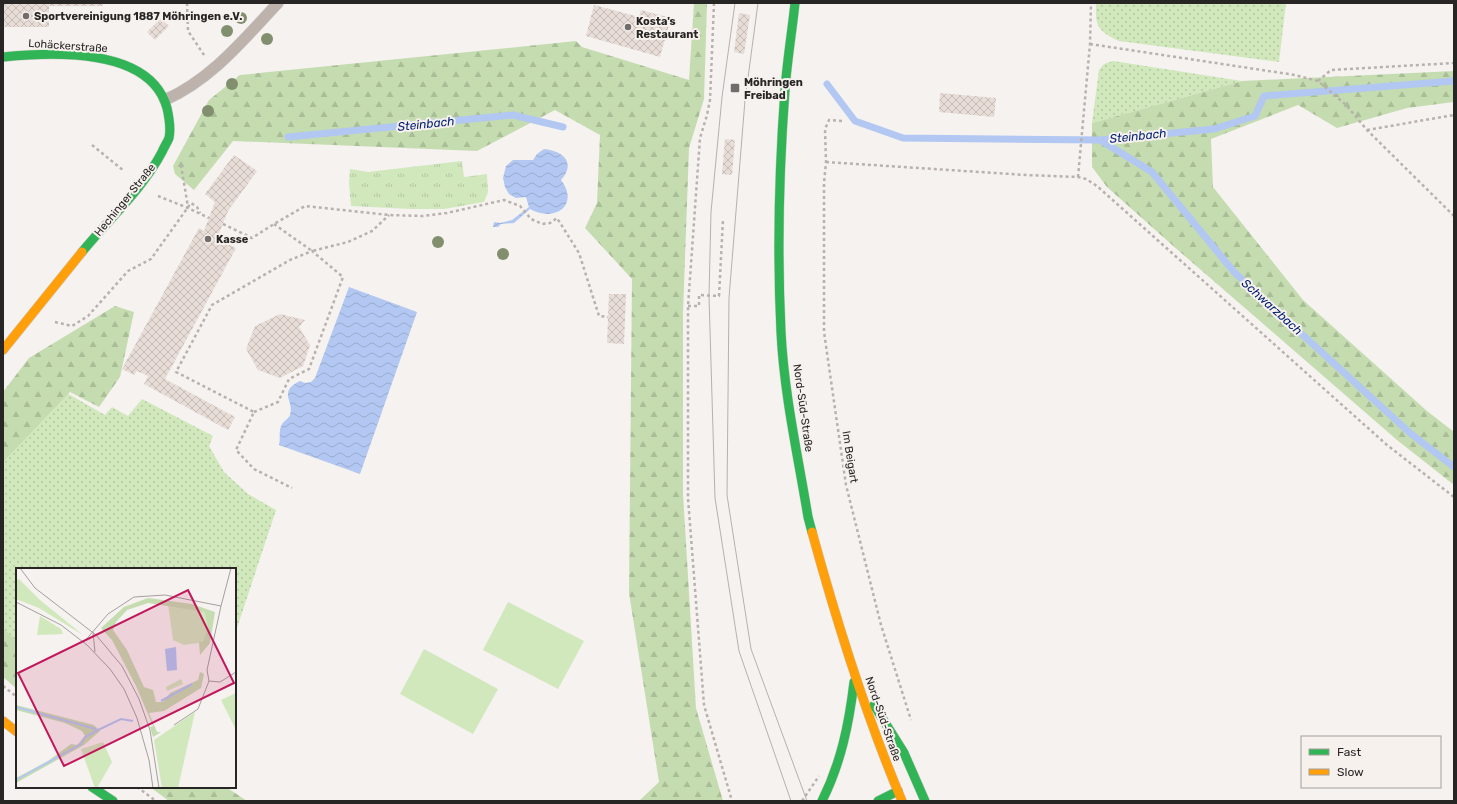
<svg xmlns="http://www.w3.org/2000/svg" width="1457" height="804" viewBox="0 0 1457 804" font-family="Rubik,sans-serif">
  <defs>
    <pattern id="grass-dots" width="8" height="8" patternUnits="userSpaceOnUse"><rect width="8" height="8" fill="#d1e8bd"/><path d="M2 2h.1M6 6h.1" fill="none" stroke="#b3c7a2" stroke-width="1.8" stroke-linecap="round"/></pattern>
    <pattern id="forest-firs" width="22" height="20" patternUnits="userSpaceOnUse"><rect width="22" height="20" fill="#c5dcb0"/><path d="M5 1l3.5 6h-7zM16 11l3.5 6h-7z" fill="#a9bd97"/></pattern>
    <pattern id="park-tufts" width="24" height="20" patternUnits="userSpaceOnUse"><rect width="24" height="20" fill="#d1e8bd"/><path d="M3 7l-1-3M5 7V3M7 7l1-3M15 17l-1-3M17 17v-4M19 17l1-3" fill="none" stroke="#b3c7a2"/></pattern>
    <pattern id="water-waves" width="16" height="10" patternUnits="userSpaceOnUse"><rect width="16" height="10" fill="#b2c7f1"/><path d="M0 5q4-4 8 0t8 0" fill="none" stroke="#99abce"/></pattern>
    <pattern id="building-cross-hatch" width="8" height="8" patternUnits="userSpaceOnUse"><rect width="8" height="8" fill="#e8dcd6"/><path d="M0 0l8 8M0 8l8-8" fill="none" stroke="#c7bdb8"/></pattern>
  </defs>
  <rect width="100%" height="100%" fill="#f5f2f0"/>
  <!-- grass -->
  <g fill="url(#grass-dots)">
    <path d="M1096 3H1286L1279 62 1119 41C1098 31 1095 27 1096 3Z"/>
    <polygon points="1113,61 1242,81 1092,123 1099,70 1104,64"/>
    <polygon points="58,388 105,415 112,407 128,416 142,399 213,436 209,446 224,472 248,494 276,510 235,634 235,569 17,569 17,653 3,640 3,448"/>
  </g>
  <!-- forest -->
  <g fill="url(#forest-firs)">
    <polygon points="694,3 707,3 704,99 689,148 683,313 683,494 696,708 723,801 639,801 659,782 629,593 632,279 585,228 597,203 600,135 555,110 477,151 233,141 194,190 175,174 173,166 209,100 240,75 576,41 582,47 689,80"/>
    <polygon points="1454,71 1454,102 1407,108 1337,128 1298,105 1211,139 1213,187 1303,300 1427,411 1454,432 1454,485 1397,440 1171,244 1107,187 1092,167 1092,123 1242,81"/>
    <polygon points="115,306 134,312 120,377 99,407 70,392 3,462 3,392 29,358"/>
    <polygon points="3,629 17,641 17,689 3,677"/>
    <polygon points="150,787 226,787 247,801 169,801"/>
  </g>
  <!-- park -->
  <polygon fill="url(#park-tufts)" points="462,161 464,177 487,174 488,192 484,202 444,209 410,209 351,206 349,183 350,169 368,172"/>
  <!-- pitch -->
  <g fill="#d1e8bd">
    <polygon points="508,602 584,641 558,689 483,650"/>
    <polygon points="424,649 498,689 473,734 400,694"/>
  </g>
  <!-- water -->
  <g fill="url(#water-waves)">
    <path d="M544 149C564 151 576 163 561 180 580 205 555 223 530 209L514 223 501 224 498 227H493L494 222 500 223 512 220 529 207 526 197 516 198 509 194 505 187 503 178 506 166 513 160H533L537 154Z"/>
    <path d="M349 287 417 312 360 474 279 445C281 438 278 431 282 424 284 421 289 418 290 415 295 401 277 392 300 381L305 383 311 382 315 378Z"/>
  </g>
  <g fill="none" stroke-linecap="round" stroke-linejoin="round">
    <!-- stream -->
    <g stroke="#b2c7f1" stroke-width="7">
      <polyline points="827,84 855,121 903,138 1100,140 1214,129 1255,116 1264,96 1454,81"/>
      <polyline points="288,137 513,115 563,127"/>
      <polyline points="1100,140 1152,172 1234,272 1410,433 1454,467"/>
    </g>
  </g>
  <!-- building -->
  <g fill="url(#building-cross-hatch)">
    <polygon points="3,3 103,3 103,6 49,6 49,27 3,27"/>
    <polygon points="594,5 639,17 641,10 671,18 660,57 586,36"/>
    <polygon points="739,13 750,15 744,54 734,52"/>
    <polygon points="161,18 169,26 155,40 147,32"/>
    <polygon points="940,93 996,98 994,117 939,112"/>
    <polygon points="725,139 735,140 732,175 722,174"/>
    <polygon points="234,155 257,171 228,211 217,238 236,248 165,379 235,417 228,430 144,384 148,376 137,371 134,375 122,369 199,228 204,231 215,202 205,194"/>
    <polygon points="609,294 626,294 624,344 607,343"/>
    <polygon points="280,314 305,320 299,327 310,345 303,366 280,378 258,370 246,349 255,326"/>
  </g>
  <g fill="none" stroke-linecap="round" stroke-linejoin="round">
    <!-- lane casing -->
    <g stroke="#cfcdcc" stroke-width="12">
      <path id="lane" d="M165 100C212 79 244 39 278 3"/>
    </g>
    <!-- fast casing -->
    <g stroke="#cfcdcc" stroke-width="10">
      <g id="fast">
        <path d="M795 3C792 32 787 61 785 90 779 170 777 251 781 332 784 394 798 456 808 517L812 532"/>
        <path d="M3 57C53 52 150 47 167 108 169 117 171 129 169 138 167 143 164 147 162 152 142 190 109 219 82 252"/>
        <polyline points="874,705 904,753 925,801"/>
        <polyline points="92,787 113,801"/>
        <path d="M822 801C841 763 849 724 854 682"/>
        <polyline points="878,801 898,791"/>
      </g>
    </g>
    <!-- slow casing -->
    <g stroke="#cfcdcc" stroke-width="10">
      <g id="slow">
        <polyline points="3,350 82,252"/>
        <path d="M812 532C837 623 865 714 902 801"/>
        <polyline points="3,721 17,732"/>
      </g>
    </g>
    <!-- path -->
    <g stroke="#b9b1ad" stroke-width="2.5" stroke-dasharray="3 3" stroke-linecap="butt">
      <polyline points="187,3 188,31 204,55"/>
      <polyline points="714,3 710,100 707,115 700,138 688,306 688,498 704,705 732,801"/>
      <polyline points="1090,44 1295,75 1318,81 1346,105 1367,130 1454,216"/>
      <polyline points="1318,81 1331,70 1454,63"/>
      <polyline points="842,121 829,120 825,129 826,162 824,183 824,332 846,485 881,625 911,720"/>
      <polyline points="1367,130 1454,115"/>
      <polyline points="92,145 124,171"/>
      <polyline points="826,162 1026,175 1078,177 1086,179 1097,186 1387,445 1454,497"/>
      <polyline points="181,165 188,207"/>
      <polyline points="1078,177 1090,44 1091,3"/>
      <polyline points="158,196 188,208 209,218"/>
      <polyline points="223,224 252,238 274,224 305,206 389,215 423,216 447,213 504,200 520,206 531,219 542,224 550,223 557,218 579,253 599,316 608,317"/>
      <polyline points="274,224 312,251 348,242 372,231 389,215"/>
      <polyline points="688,306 699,306 699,295 719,296 723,219"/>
      <polyline points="55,322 72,326 88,316 128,271 151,259 191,203 197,207 200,213"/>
      <polyline points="254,412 278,402 289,379 309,369 343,277 312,251 290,260 212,305 176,372 254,412 236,450 254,469 292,488"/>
      <polyline points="3,686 17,697"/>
      <polyline points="137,787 156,801"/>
    </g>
    <!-- lane -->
    <use href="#lane" stroke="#beb3ac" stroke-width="11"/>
    <!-- fast -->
    <use href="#fast" stroke="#30b455" stroke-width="9"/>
    <!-- slow -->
    <use href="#slow" stroke="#ff9f0a" stroke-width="9"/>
    <!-- tram -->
    <g stroke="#b6b1ad" stroke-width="1">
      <polyline points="735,3 722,97 711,212 709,296 715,498 739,651 791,801"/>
      <polyline points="758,3 745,100 729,298 727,495 751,649 807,801"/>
    </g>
    <!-- path-bridge -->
    <polyline stroke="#b9b1ad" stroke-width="2.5" stroke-dasharray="3 3" stroke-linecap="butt" points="802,801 819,776"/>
  </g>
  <!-- trees -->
  <g fill="#818f6e">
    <circle cx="241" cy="18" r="6"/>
    <circle cx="227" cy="31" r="6"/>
    <circle cx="267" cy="39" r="6"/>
    <circle cx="232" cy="84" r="6"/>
    <circle cx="208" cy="111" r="6"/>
    <circle cx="438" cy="242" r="6"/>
    <circle cx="503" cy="254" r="6"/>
  </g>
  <!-- markers -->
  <g fill="#706d6c" stroke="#f7f1ee" stroke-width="1.5">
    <circle cx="26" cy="16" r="4"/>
    <circle cx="628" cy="27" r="4"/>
    <rect x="730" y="83" width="10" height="10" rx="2"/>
    <circle cx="208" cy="239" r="4"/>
  </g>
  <g text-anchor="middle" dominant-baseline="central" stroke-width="4" stroke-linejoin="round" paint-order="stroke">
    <!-- poi labels -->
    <g font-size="11" font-weight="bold" fill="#282625" stroke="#f7f1ee" text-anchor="start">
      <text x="34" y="16">Sportvereinigung 1887 Möhringen e.V.</text>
      <text x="636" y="21">Kosta's<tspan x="636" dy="13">Restaurant</tspan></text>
      <text x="744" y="82">Möhringen<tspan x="744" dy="13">Freibad</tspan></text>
      <text x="216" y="239">Kasse</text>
    </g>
    <!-- street labels -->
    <g font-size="11" fill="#282625" stroke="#f7f1ee">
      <text transform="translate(68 46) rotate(4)">Lohäckerstraße</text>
      <text transform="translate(125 200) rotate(-51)">Hechinger Straße</text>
      <text transform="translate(803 408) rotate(82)">Nord-Süd-Straße</text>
      <text transform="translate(850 457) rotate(81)">Im Beigart</text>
      <text transform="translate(883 719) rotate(71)">Nord-Süd-Straße</text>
    </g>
    <!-- water labels -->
    <g font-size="12" font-style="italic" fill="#022175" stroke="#f7f1ee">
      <text transform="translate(426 124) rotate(-6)">Steinbach</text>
      <text transform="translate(1138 136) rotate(-6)">Steinbach</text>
      <text transform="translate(1272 307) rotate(42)">Schwarzbach</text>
    </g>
  </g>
  <!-- overview -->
  <g transform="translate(16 568)">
    <rect width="220" height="220" fill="#f5f2f0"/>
    <path d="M3 11 24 32 67 67 23 40 0 31V12ZM152 36 191 44 193 60 189 74 168 77 157 72ZM24 48 45 61 47 66 21 67ZM179 144 162 220H146L138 172ZM87 174 96 194 81 220H79L65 181Z" fill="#d1e8bd"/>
    <path d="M132 30 176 36 199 44 194 75 184 87 183 74H187L192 60 189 44 132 35 111 42 100 54 97 62 111 82 128 119 137 122 140 134H147L154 125 182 112 184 104 188 106 185 120 148 143 133 145 141 164H145L137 169 134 159 137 158 120 118 96 72 85 60 108 39ZM0 137 78 157 84 163 68 177 0 215V210L32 193 55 176 61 177 69 168 66 163 49 155 0 142Z" fill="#c5dcb0"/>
    <path d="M165 111 167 116 151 123 150 119Z" fill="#d1e8bd"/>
    <path d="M220 125V162L205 132Z" fill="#d1e8bd"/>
    <path d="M160 79 161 102 151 103 149 81Z" fill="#b2c7f1"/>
    <path fill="none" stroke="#b2c7f1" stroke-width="2" d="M145 133 176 116M0 139 80 161M0 212 65 176 69 169 82 162 105 151 117 153"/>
    <path fill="none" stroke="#a3a09f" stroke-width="1" d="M4 0 19 20 80 67 106 98 123 131 134 162 143 220M0 34 45 57 71 77 94 101 108 121 121 150 133 192 137 220M77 64 79 84M68 74 92 46 118 29 149 27 205 38 215 0M193 113 191 102 205 38M193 113 204 114 220 104M158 157 182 141 193 113"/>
    <path fill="#c2185b" fill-opacity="0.15" stroke="#c2185b" stroke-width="2" d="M172 22 218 115 48 198 2 105Z"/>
    <rect width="220" height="220" fill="none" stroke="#282625" stroke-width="2"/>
  </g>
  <!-- border -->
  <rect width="1457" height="804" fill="none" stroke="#282625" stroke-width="8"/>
  <!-- legend -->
  <rect x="1301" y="736" width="140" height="52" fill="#f7f1ee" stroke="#a4a09e"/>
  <rect x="1309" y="749" width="20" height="6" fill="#30b455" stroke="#a4a09e"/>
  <text x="1337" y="756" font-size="12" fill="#282625">Fast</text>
  <rect x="1309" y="769" width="20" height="6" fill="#ff9f0a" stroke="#a4a09e"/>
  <text x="1337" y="776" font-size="12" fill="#282625">Slow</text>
</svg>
